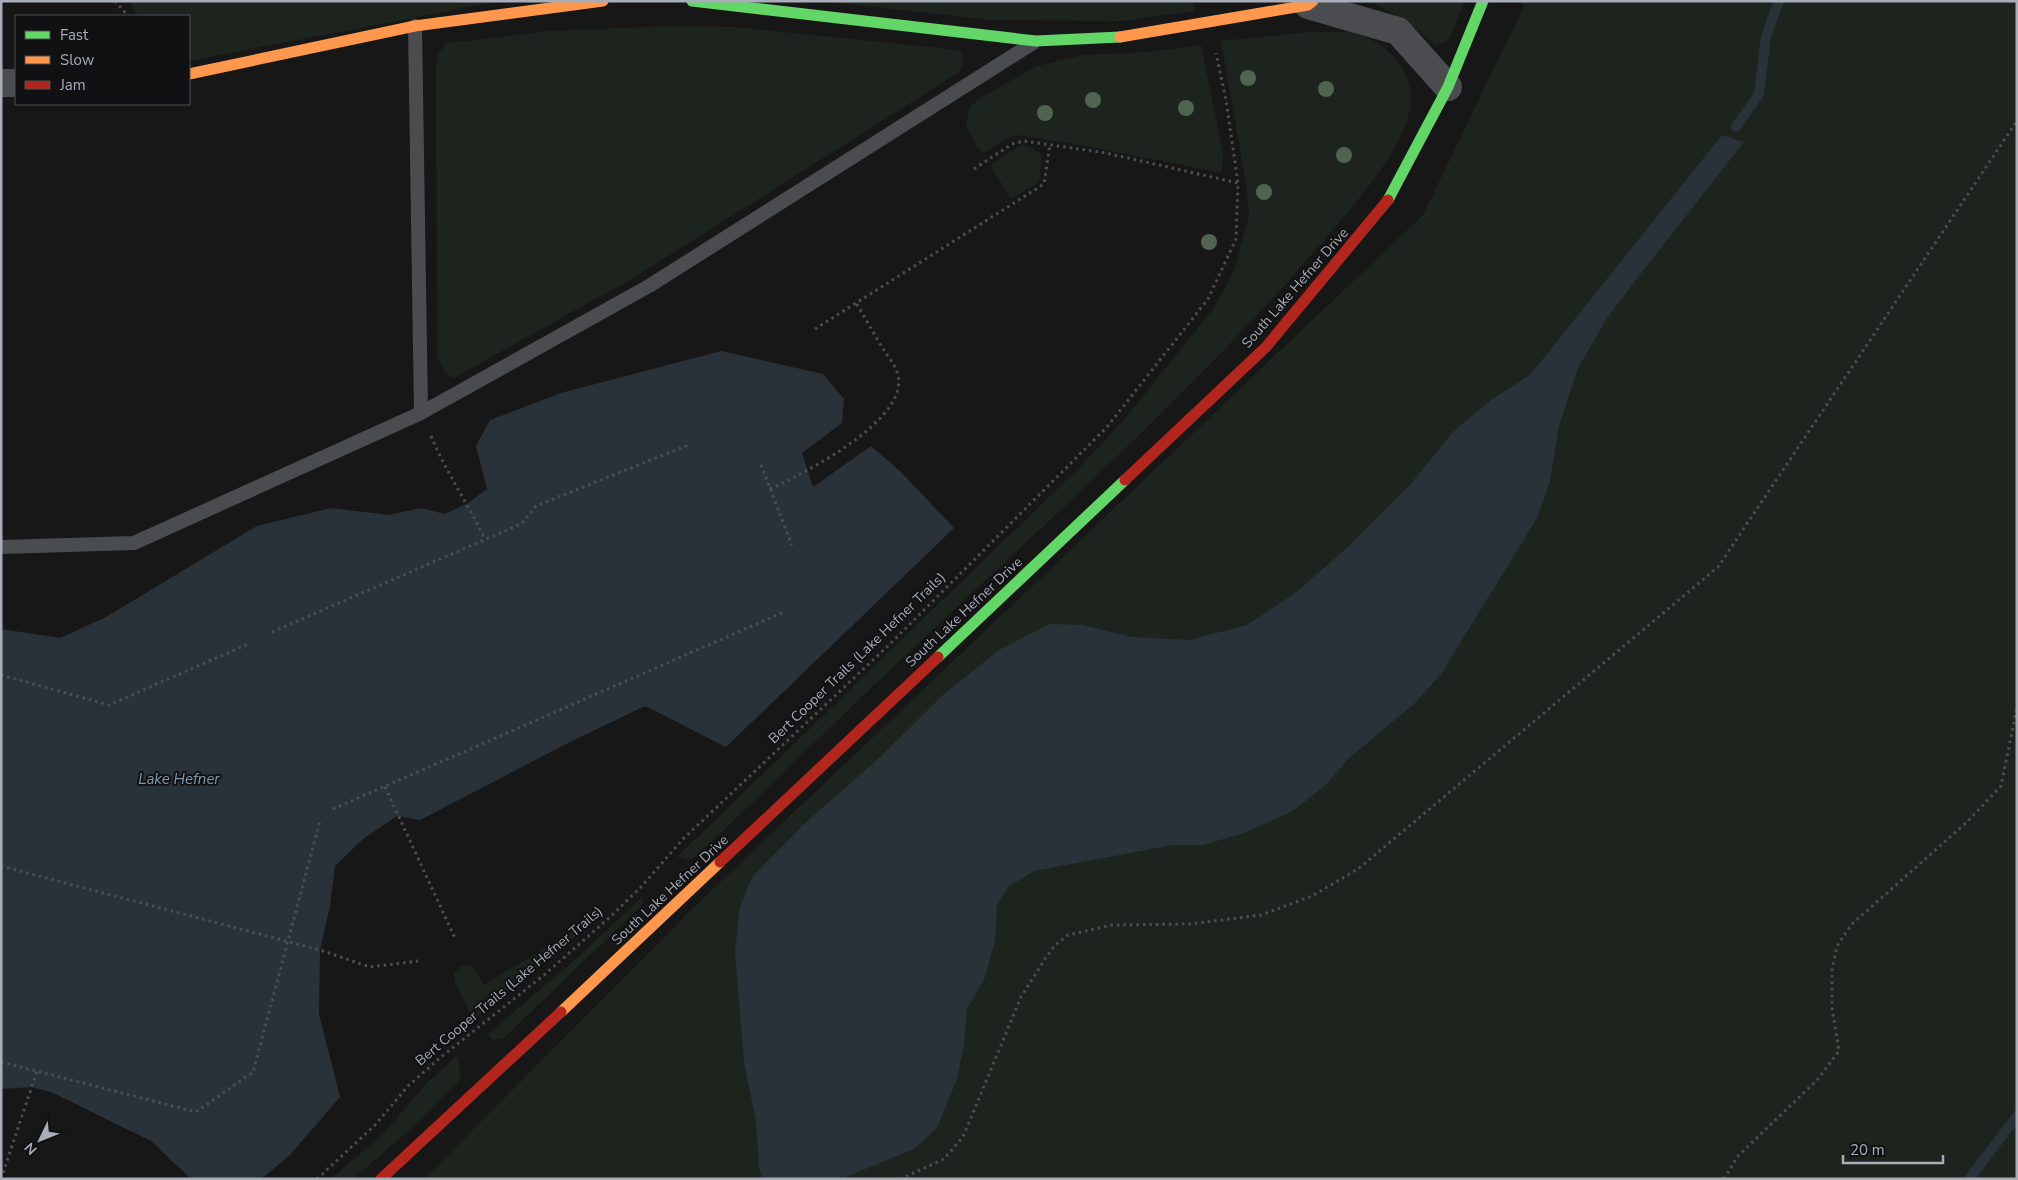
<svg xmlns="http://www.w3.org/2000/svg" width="2018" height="1180" viewBox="0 0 2018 1180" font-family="'Nunito Sans',sans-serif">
  <rect width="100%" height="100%" fill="#171717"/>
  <!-- green -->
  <g fill="#1d241e">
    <polygon points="130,1 500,1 189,61 189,16 138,16"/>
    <polygon points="821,1 1193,1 1195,11 1122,21 992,20"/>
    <polygon points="1370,1 1465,1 1448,41 1436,45 1407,22"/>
    <polygon points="1520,1 2017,1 2017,1179 424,1179 692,909 1423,215 1524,6"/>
    <path d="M672 26 735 27 950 49 960 51C965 60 964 65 958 73L635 277 459 375 453 378C441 370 438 363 437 349L436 67C437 56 439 50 447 43L550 31Z"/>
    <path d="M1309 32C1324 33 1342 30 1357 34 1389 43 1417 74 1410 109 1403 151 1353 206 1326 238 1199 387 1052 517 910 651 838 719 767 790 694 858L687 860 677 857 1078 469 1128 415 1214 308 1234 271 1249 215 1246 183 1221 41Z"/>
    <polygon points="1201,45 1223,152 1222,173 1091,147 1017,135 1008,138 984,153 976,146 966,125 969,108 980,98 1037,66 1083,55 1148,52"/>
    <polygon points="1021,145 1032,148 1042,155 1039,182 1011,199 992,168 992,164"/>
    <polygon points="643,896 642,905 504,1038 494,1040 487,1035 577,958"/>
    <polygon points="603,913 474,1020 455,982 454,974 461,966 469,964 474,968 484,985"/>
    <polygon points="457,1056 461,1076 457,1084 415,1125 353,1179 331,1179 384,1133 427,1083"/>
  </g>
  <!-- water -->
  <g fill="#2a3239">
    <polygon points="1722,135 1744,142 1642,272 1607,318 1578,368 1559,426 1550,481 1537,518 1441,674 1414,704 1348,759 1327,784 1293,811 1244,833 1203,845 1173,845 1034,871 1008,887 997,904 995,941 984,980 967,1009 964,1044 957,1079 937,1128 914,1149 841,1179 762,1179 759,1166 756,1121 744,1063 735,952 740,907 752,877 803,825 879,758 943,695 999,650 1050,624 1083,625 1132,637 1189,640 1247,625 1294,594 1348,547 1409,486 1453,432 1491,400 1531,374"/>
    <polygon points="721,351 823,374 844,399 842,423 802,453 813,487 871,446 901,472 954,528 726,747 645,706 568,743 420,820 397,816 363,839 335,866 330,906 320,950 319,1014 340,1097 290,1155 261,1179 191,1179 151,1141 51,1092 32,1087 1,1089 1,629 60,638 106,617 257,526 331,508 389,515 421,508 445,514 468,503 487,489 476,446 490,420 561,393"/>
  </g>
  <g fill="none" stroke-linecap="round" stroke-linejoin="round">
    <!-- stream -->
    <g stroke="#2a3239" stroke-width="10">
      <polyline points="1736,127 1759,94 1766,36 1779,1"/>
      <polyline points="1969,1179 2017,1116"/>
    </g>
    <!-- path -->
    <g stroke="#4d4e52" stroke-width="3" stroke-dasharray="2.5 4" stroke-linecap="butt">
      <polyline points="115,1 128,16"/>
      <polyline points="974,169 1012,144 1024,141 1106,153 1238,183"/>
      <polyline points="815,329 1044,184 1050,144"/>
      <path d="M431 436C446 472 468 504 485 539"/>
      <polyline points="761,465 792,545"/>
      <path d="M770 489C803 474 914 418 897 372 895 365 889 358 885 352 875 336 866 319 856 303"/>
      <polyline points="272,632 521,524 536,506 691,444"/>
      <polyline points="1,675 109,705 248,644"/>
      <polyline points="385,787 455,938"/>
      <polyline points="333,809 784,612"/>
      <polyline points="1,866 320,950 370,967 418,961"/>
      <polyline points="1,1062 196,1112 253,1072 320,821"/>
      <polyline points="1,1179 37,1071"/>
      <polyline points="317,1179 376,1124 408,1086 441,1057 544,975 609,918 641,887 684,838 890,644 1107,427 1208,299 1236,239 1238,183 1226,100 1216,53"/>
      <polyline points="900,1179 944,1159 963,1137 1021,997 1045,959 1055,945 1068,935 1112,925 1190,924 1261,915 1312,896 1358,869 1718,567 2017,121"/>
      <polyline points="1724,1179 1738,1156 1817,1080 1839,1051 1832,1008 1832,970 1837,946 1852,924 1967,822 2001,786 2017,707"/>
    </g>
    <!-- lane -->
    <g stroke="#4b4c50" stroke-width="14">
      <polyline points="415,26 421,413"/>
      <polyline points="1,547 134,543 421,413 649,286 1033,43"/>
    </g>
    <!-- street -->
    <g stroke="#4b4c50" stroke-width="28">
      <polyline points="1308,5 1398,31 1448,87"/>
      <polyline points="1,83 16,83"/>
    </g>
    <!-- fast -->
    <g stroke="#63d668" stroke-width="11">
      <polyline points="692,1 1036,41 1120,37"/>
      <polyline points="1388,200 1448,87 1483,1"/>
      <polyline points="938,657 1125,480"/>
    </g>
    <!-- slow -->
    <g stroke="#ff974d" stroke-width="11">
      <polyline points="1120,37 1308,5 1313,1"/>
      <polyline points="189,74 415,26 603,1"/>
      <polyline points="561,1012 720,862"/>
    </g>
    <!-- jam -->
    <g stroke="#b3261e" stroke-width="11">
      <polyline points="1125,480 1266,347 1388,200"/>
      <polyline points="720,862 938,657"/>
      <polyline points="381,1179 561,1012"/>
    </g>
  </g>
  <!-- trees -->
  <g fill="#506451">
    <circle cx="1248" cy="78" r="8"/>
    <circle cx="1326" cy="89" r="8"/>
    <circle cx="1093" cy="100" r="8"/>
    <circle cx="1186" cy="108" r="8"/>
    <circle cx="1045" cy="113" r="8"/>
    <circle cx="1344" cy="155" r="8"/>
    <circle cx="1264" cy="192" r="8"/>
    <circle cx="1209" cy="242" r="8"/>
  </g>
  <g text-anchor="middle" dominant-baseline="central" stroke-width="4" stroke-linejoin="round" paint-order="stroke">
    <!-- street labels -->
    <g font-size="14" fill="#a8adb8" stroke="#111113">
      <text transform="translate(1295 288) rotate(-49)">South Lake Hefner Drive</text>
      <text transform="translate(964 612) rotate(-43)">South Lake Hefner Drive</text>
      <text transform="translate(857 658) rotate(-44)">Bert Cooper Trails (Lake Hefner Trails)</text>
      <text transform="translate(670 890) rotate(-43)">South Lake Hefner Drive</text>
      <text transform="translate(509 986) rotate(-40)">Bert Cooper Trails (Lake Hefner Trails)</text>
    </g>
    <!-- water labels -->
    <g font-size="15" font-style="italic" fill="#7f9bb3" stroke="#111113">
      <text x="179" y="779">Lake Hefner</text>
    </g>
  </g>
  <!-- border -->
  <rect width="2018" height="1180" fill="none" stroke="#a8adb8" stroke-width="5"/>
  <!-- legend -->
  <rect x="15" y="15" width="175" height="90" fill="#111113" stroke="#4d4f55"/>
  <rect x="25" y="31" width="25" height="8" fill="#63d668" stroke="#4d4f55"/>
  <text x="60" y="40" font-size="15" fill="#a8adb8">Fast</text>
  <rect x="25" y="56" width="25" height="8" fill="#ff974d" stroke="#4d4f55"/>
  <text x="60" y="65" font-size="15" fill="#a8adb8">Slow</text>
  <rect x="25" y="81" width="25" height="8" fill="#b3261e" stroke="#4d4f55"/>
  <text x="60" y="90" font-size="15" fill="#a8adb8">Jam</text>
  <!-- north arrow -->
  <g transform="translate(40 1140) rotate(227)" stroke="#111113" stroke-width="4" paint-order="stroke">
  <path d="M0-4L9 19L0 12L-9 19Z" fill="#a8adb8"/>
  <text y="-8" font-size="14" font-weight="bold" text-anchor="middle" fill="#a8adb8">N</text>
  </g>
  <!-- scale -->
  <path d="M1843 1155v8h100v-8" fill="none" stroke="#a8adb8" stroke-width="2.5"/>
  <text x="1850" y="1155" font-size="15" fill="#a8adb8" stroke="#111113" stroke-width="4" paint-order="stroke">20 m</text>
</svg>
